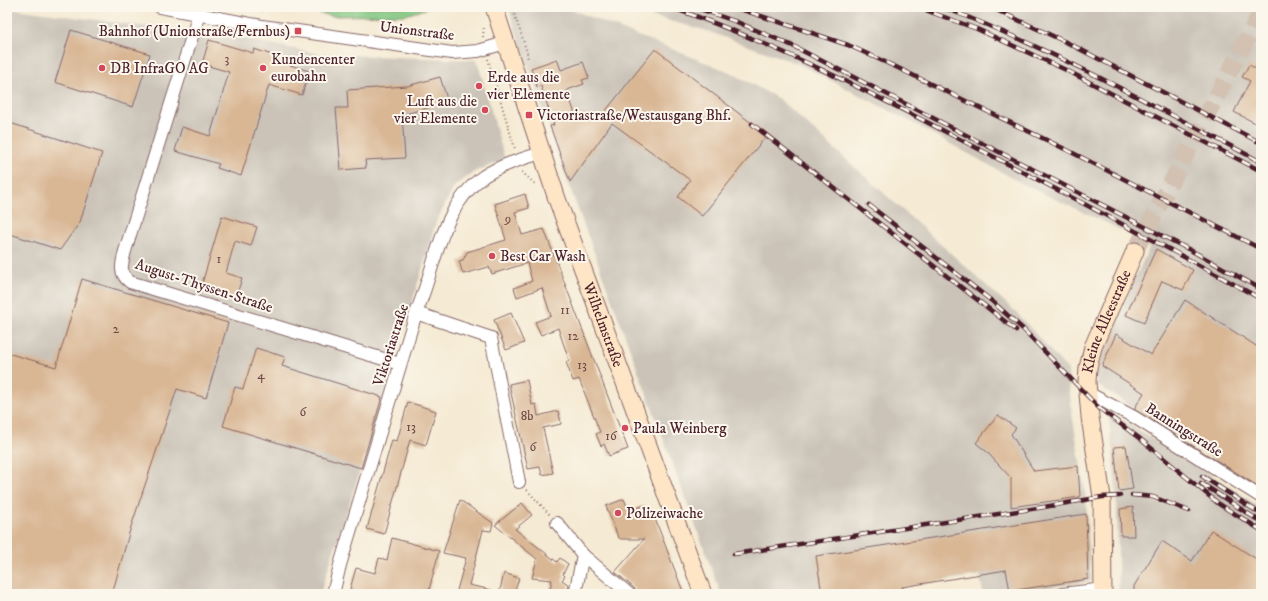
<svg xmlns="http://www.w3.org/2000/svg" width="1268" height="601" viewBox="0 0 1268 601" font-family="'IM FELL DW Pica',serif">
  <rect width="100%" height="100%" fill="#fbf7ec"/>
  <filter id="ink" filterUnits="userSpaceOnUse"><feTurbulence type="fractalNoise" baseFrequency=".025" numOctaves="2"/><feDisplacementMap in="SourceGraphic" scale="8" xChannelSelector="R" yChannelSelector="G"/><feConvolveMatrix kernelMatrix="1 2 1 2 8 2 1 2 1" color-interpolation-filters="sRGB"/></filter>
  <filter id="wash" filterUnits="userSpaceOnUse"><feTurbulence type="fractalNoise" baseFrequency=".012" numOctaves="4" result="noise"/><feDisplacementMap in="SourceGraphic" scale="16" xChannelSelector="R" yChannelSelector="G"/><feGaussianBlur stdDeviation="0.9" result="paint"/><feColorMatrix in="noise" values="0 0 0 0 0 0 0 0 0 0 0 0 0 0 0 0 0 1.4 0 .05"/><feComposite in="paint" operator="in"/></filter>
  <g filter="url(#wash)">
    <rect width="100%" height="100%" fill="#f5ead3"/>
    <!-- industrial -->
    <g fill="#cbc3b8">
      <polygon points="525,7 565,7 732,73 779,99 1016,312 1068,370 1071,407 1086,499 1091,581 1008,594 983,594 980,575 855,594 721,594 562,166 509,10"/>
      <polygon points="616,7 1261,7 1261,490 1098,385 1095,373 1098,359 1150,246 1128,233 1025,185 913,123 799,64 704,30"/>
      <polygon points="7,8 178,31 220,34 319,54 477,60 505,160 476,171 455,185 436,222 387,387 320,594 7,594"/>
      <polygon points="1107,410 1261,507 1261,594 1119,594 1117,510 1113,451"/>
    </g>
    <!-- green -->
    <polygon fill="#81c681" stroke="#667256" points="318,7 431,7 406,15 333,16 319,13"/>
    <g id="blocks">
      <!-- building -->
      <g fill="#d9b795">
        <polygon points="71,30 150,54 133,107 55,82"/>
        <polygon points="209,40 253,53 254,49 278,57 277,61 309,71 302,95 269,85 241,176 217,168 219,164 175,151 182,127 210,136 229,72 202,64"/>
        <polygon points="655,49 767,135 702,216 678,197 690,180 612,123 570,182 550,126 554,125 541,86 537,87 531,68 557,59 561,70 583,62 589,78 582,80 584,84 567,90 576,117 584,114 600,118"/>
        <polygon points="1249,65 1261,71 1261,126 1234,112 1250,81 1242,77"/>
        <polygon points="440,77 448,102 402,115 405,158 365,160 366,168 341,170 336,108 348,108 347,90 407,86"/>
        <polygon points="7,122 102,153 80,222 60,250 7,233"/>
        <polygon points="525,194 529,208 515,212 522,235 544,229 628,449 609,456 604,444 601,446 596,434 600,432 579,379 573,381 566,362 569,360 558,328 541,335 535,322 551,316 542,288 517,297 514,288 532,281 527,263 492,274 489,267 463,274 459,261 463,260 467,252 506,240 495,204"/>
        <polygon points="222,216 257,227 251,246 235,241 226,273 242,278 236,297 201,287"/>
        <polygon points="1156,249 1193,270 1183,290 1162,281 1144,323 1126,315"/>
        <polygon points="82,279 228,323 206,398 177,389 130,530 112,594 7,594 7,353 56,367"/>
        <polygon points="1185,300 1261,349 1261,488 1134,409 1144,393 1102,366 1116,334 1151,355"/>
        <polygon points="511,313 524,343 506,350 494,320"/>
        <polygon points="256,348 285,357 282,366 382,397 361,468 223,426 235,387 243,389"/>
        <polygon points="527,380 532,405 536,404 538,416 558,411 560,418 561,424 543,428 553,473 542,475 540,467 528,469 509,384"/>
        <polygon points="408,402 436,411 426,445 410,440 384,534 367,529 392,440 397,441"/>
        <polygon points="998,415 1016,428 1011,434 1034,471 1078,466 1080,497 1011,507 1011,478 986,451 976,443"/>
        <polygon points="1126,446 1133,489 1119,491 1114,447"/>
        <polygon points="624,499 629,511 642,506 648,507 652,511 684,594 637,594 634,588 615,572 644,539 621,539 618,537 606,506"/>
        <polygon points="460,500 493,523 491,531 483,530 469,585 492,590 492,594 456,594 466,558 443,553"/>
        <polygon points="522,503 532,515 515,529 557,562 560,558 568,564 563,574 565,576 562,580 569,585 568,594 549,594 552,580 532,578 537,559 495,525"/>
        <polygon points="1133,507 1134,536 1121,536 1120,509"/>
        <polygon points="1086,514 1088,579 1010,591 1006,570 902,587 903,594 822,594 816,556"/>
        <polygon points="1211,530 1261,562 1261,594 1134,594 1134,586 1162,541 1192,561"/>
        <polygon points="392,538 439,551 428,594 369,594 350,589 356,568 375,573 379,558 387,560"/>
        <polygon points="504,573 519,578 514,594 499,594"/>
      </g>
    </g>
  </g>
  <g filter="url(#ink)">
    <use href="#blocks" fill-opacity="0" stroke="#866666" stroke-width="1"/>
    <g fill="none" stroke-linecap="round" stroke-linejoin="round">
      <!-- secondary-tunnel -->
      <polyline stroke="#d3c1b1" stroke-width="17" stroke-dasharray="17 8" stroke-linecap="butt" points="1135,251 1261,12"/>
      <!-- minor casing -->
      <g stroke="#866666" stroke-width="14">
        <g id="minor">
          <polyline points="160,7 262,26 452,53 478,51 505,43"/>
          <path d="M199 14 125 251C122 264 118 273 130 282L400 364"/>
          <polyline points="416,313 491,338 519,482"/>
          <polyline points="1088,393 1134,417 1261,497"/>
          <polyline points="557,523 583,555 629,594"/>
          <path d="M333 594 340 565 416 313C436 267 440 207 484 176 501 165 522 159 541 153"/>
          <polyline points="575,594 583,555"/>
          <polyline points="1062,594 1104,589"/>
        </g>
      </g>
      <!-- secondary casing -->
      <g stroke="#866666" stroke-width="19">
        <g id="secondary">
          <path id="s1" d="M494 7 557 199 703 594"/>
          <path id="s2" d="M1103 594 1102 497 1090 417 1087 382 1088 368 1093 347 1135 251"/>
        </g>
      </g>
      <!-- path -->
      <g stroke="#866666" stroke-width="2" stroke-dasharray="1 3" stroke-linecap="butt">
        <polyline points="242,7 263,11"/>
        <polyline points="512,7 527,52 528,60"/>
        <polyline points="465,9 470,7"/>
        <polyline points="483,37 484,26"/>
        <polyline points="488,59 515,149"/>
        <polyline points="522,172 536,185"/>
        <polyline points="527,490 550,515"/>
      </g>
      <!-- minor -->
      <use href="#minor" stroke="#fff" stroke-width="12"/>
      <!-- secondary -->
      <use href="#secondary" stroke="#fde5c5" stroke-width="17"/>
      <!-- rail casing -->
      <g stroke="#4a1f2b" stroke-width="4.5">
        <g id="rail">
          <path d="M670 7C775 43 873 94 971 145 1068 195 1165 246 1261 299"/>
          <polyline points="694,7 737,22 793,46 1192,251 1261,289"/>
          <polyline points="734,7 848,45 898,68 1071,152 1261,249"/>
          <polyline points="917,7 977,29 1066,70 1261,171"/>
          <path d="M942 7C1053 49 1156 107 1261 162"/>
          <polyline points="990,7 1068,43 1261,143"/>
          <polyline points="752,124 1016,330"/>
          <polyline points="869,205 993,302 1023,329 1099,408 1139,438 1219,504 1261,530"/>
          <polyline points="1202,476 1261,514"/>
          <polyline points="1201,483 1261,522"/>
          <polyline points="1132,495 1153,497 1189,511"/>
          <polyline points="734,554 1038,508 1102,497 1120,496"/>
        </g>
      </g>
      <!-- rail -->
      <use href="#rail" stroke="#fbf7ec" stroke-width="3" stroke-dasharray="9" stroke-linecap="butt"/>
    </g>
  </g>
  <!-- markers -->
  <g fill="#d1495b" stroke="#fbf7ec" stroke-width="1.5">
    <rect x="294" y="27" width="8" height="8" rx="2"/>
    <circle cx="102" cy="68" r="4"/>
    <circle cx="263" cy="68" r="4"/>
    <circle cx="479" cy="86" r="4"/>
    <circle cx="485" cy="110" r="4"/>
    <rect x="525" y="111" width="8" height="8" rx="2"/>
    <circle cx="492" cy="256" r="4"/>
    <circle cx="625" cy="428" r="4"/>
    <circle cx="618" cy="513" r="4"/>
  </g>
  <g text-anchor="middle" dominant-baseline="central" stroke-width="4" stroke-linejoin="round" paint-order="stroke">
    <!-- number labels -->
    <g font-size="13" fill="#6e4546">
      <text x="227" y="59">3</text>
      <text x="508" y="219">9</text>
      <text x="219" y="259">1</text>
      <text x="565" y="310">11</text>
      <text x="116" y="329">2</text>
      <text x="573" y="336">12</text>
      <text x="582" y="365">13</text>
      <text x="261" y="375">4</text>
      <text x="303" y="412">6</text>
      <text x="527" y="416">8b</text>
      <text x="411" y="427">13</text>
      <text x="611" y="436">16</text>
      <text x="533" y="447">6</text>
    </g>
    <!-- poi labels -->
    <g font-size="15" fill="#4a1f2b" stroke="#fbf7ec" text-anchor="start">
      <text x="290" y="31" text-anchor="end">Bahnhof (Unionstraße/Fernbus)</text>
      <text x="271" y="59">Kundencenter<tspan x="271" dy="17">eurobahn</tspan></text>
      <text x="110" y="68">DB InfraGO AG</text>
      <text x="487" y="77">Erde aus die<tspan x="487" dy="17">vier Elemente</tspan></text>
      <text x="477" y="101" text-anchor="end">Luft aus die<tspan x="477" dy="17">vier Elemente</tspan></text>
      <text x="537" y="115">Victoriastraße/Westausgang Bhf.</text>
      <text x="500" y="256">Best Car Wash</text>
      <text x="633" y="428">Paula Weinberg</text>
      <text x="626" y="513">Polizeiwache</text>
    </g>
    <!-- street labels -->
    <g font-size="15" fill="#4a1f2b" stroke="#fbf7ec">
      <text transform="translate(417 31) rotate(7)">Unionstraße</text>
      <text transform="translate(204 286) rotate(18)">August-Thyssen-Straße</text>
      <text stroke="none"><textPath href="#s2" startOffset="277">Kleine Alleestraße</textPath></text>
      <text stroke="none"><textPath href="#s1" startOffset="336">Wilhelmstraße</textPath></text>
      <text transform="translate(391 345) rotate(-72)">Viktoriastraße</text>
      <text transform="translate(1184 430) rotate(32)">Banningstraße</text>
    </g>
  </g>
  <!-- margin -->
  <rect width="1268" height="601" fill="none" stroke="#fbf7ec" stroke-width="24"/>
</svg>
